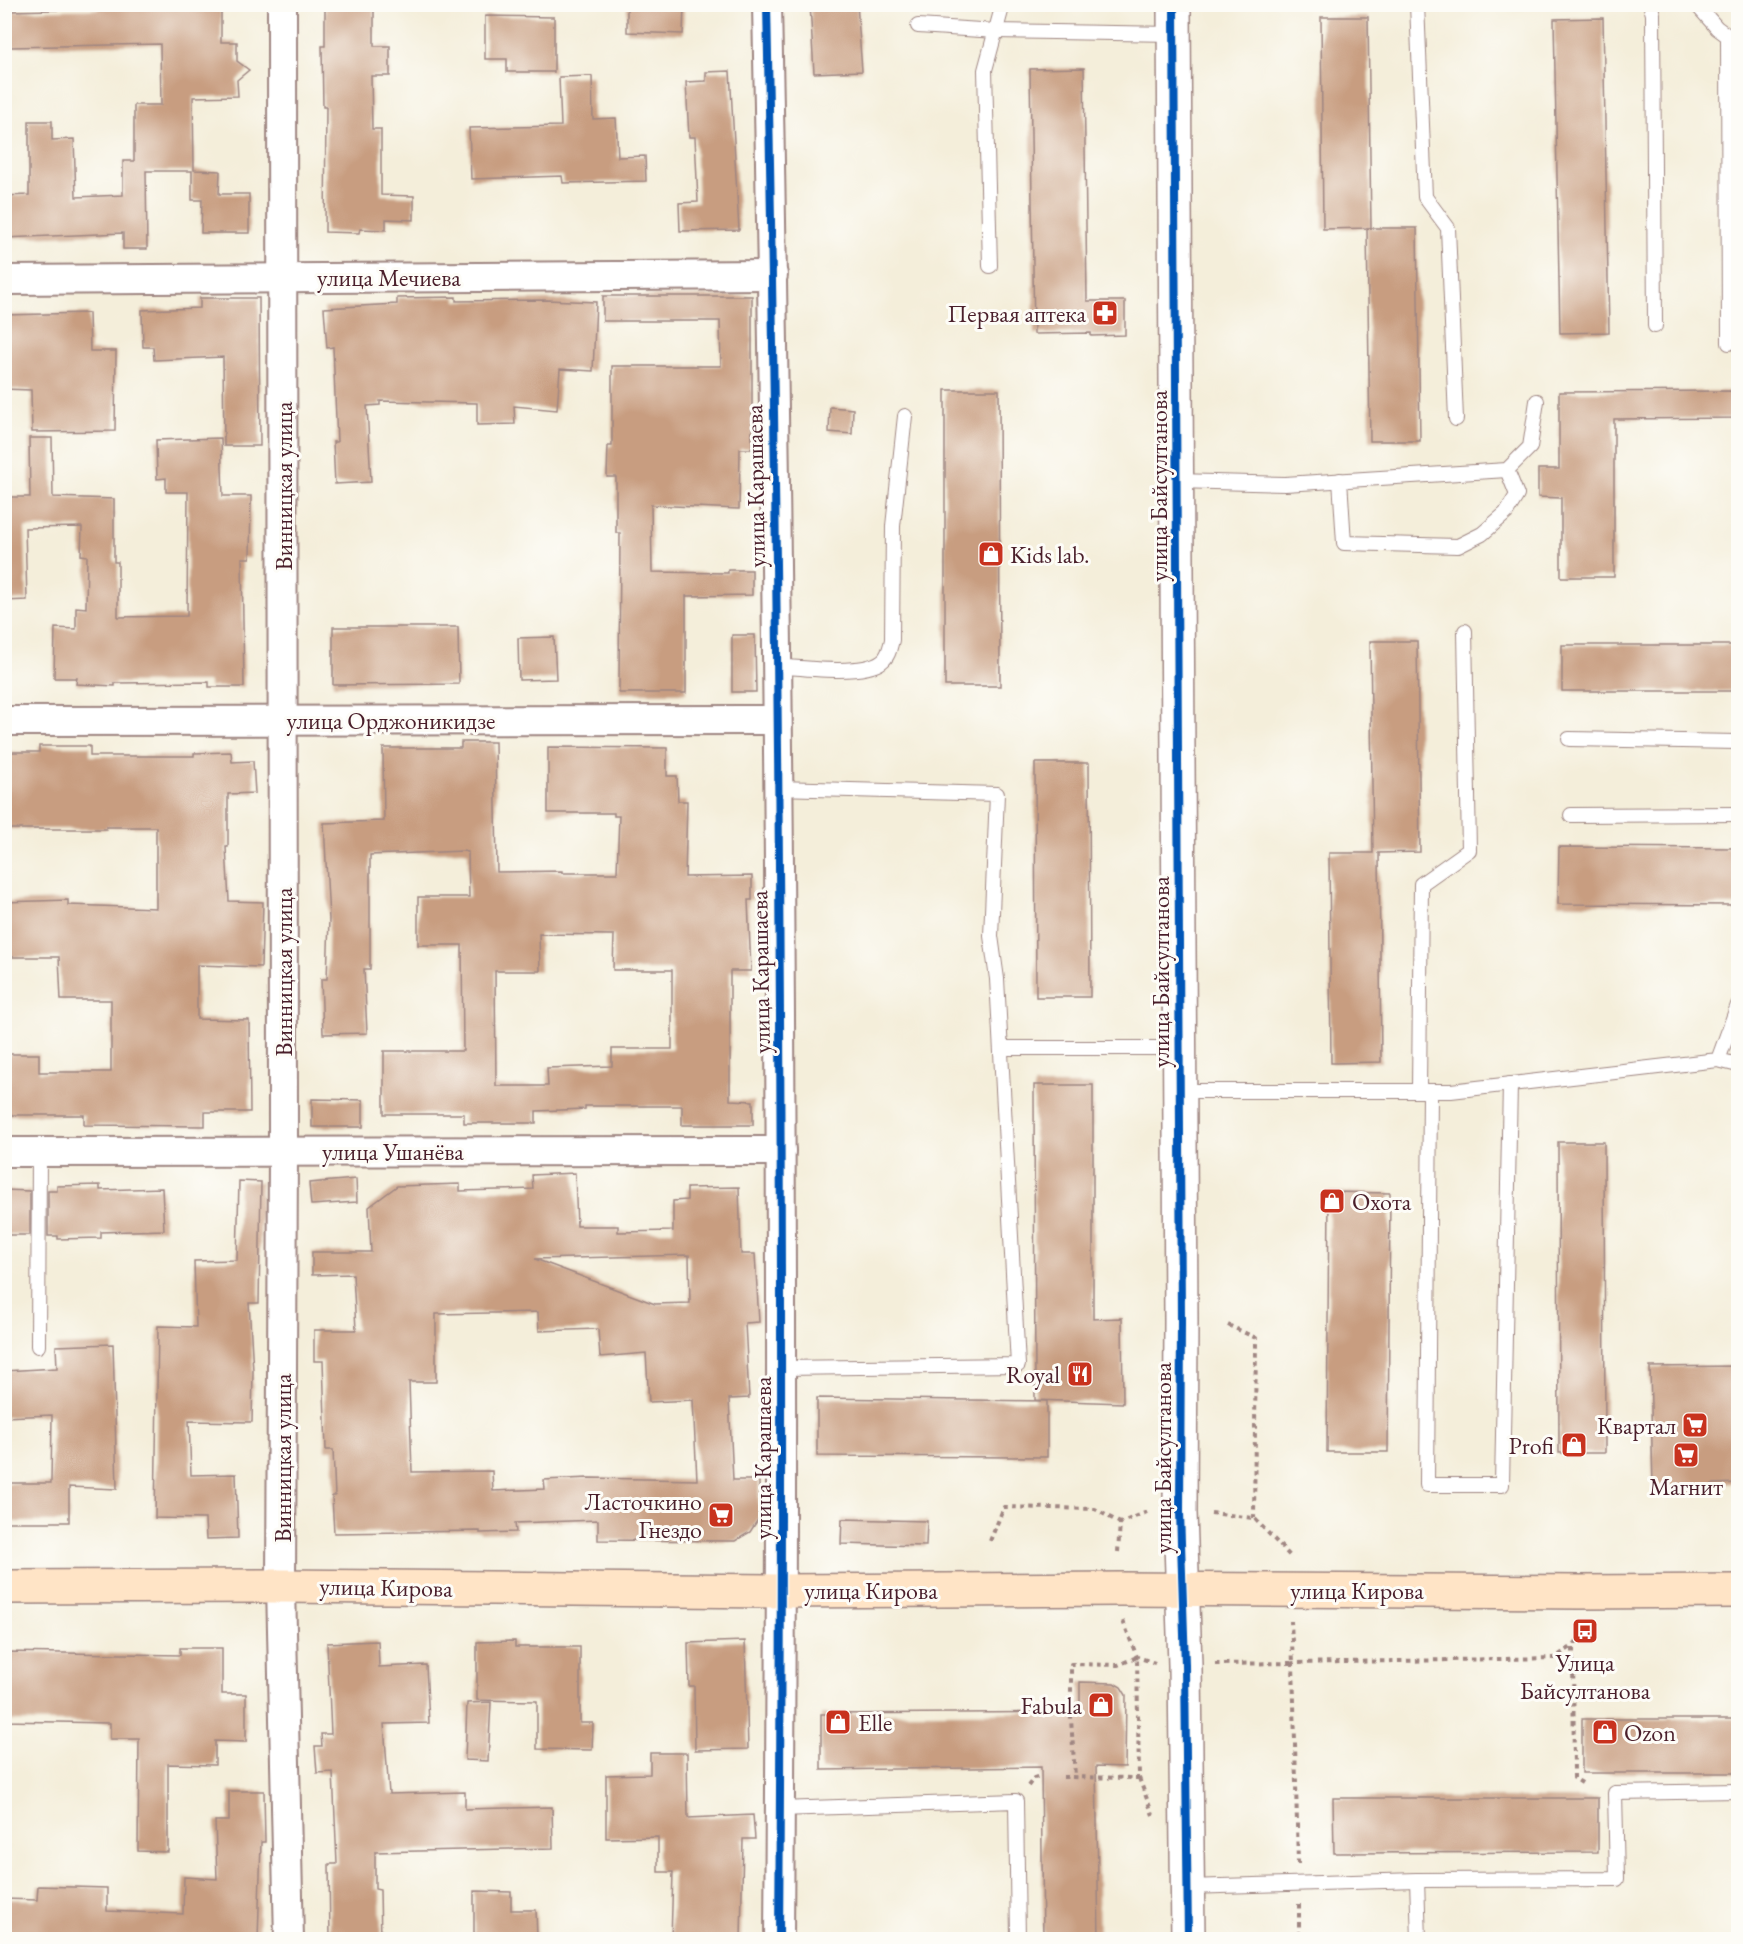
<svg xmlns="http://www.w3.org/2000/svg" width="1743" height="1944" viewBox="0 0 1743 1944" font-family="'EB Garamond',serif">
  <rect width="100%" height="100%" fill="#fdfcf7"/>
  <filter id="ink" filterUnits="userSpaceOnUse"><feTurbulence type="fractalNoise" baseFrequency=".0167" numOctaves="2"/><feDisplacementMap in="SourceGraphic" scale="12" xChannelSelector="R" yChannelSelector="G"/><feConvolveMatrix kernelMatrix="1 2 1 2 8 2 1 2 1" color-interpolation-filters="sRGB"/></filter>
  <filter id="wash" filterUnits="userSpaceOnUse"><feTurbulence type="fractalNoise" baseFrequency=".008" numOctaves="4" result="noise"/><feDisplacementMap in="SourceGraphic" scale="24" xChannelSelector="R" yChannelSelector="G"/><feGaussianBlur stdDeviation="1.35" result="paint"/><feColorMatrix in="noise" values="0 0 0 0 0 0 0 0 0 0 0 0 0 0 0 0 0 1.4 0 .05"/><feComposite in="paint" operator="in"/></filter>
  <g filter="url(#wash)">
    <rect width="100%" height="100%" fill="#f4eeda"/>
    <g id="blocks">
      <!-- building -->
      <g fill="#c89d80" fill-rule="evenodd">
        <polygon points="100,4 171,6 171,4 221,4 221,42 237,42 237,61 249,70 237,80 238,96 193,97 194,170 220,171 219,194 249,194 249,233 201,233 202,200 192,200 192,171 146,171 147,249 123,249 123,233 4,238 4,196 29,195 29,121 52,121 52,140 74,139 76,197 123,195 123,161 134,161 134,105 161,105 160,44 10,47 9,11 100,9"/>
        <polygon points="325,4 374,4 374,46 390,46 390,76 371,76 372,129 381,129 381,195 414,196 414,220 386,219 386,230 360,229 359,233 325,232 326,107 323,107 322,46 325,46"/>
        <polygon points="627,4 684,4 683,34 627,32"/>
        <polygon points="810,4 857,4 862,71 814,73"/>
        <polygon points="485,16 554,17 554,72 507,72 507,59 485,59"/>
        <polygon points="1321,17 1368,17 1371,228 1323,229"/>
        <polygon points="1603,18 1609,332 1560,333 1554,19"/>
        <polygon points="1084,68 1087,301 1125,301 1125,335 1091,336 1091,333 1034,334 1030,69"/>
        <polygon points="730,71 739,230 680,231 679,203 698,202 695,137 689,137 686,82 706,81 706,72"/>
        <polygon points="592,76 593,119 616,118 618,157 645,156 646,181 563,183 562,176 471,179 469,128 561,126 559,77"/>
        <polygon points="1367,228 1417,228 1420,441 1370,441"/>
        <polygon points="603,296 752,296 752,449 740,449 739,509 651,505 652,572 728,573 728,570 752,570 752,595 686,596 686,693 619,693 620,533 616,533 616,477 607,477 608,446 612,446 612,366 721,366 720,321 603,321"/>
        <polygon points="456,297 456,301 547,300 596,302 593,371 560,369 557,410 514,406 515,424 477,425 477,403 380,401 380,405 367,406 371,482 335,484 333,442 337,442 333,347 327,348 324,308 397,304 397,298"/>
        <polygon points="200,298 259,298 260,446 224,446 223,357 154,360 153,347 143,347 142,310 200,308"/>
        <polygon points="89,313 90,351 116,351 115,431 32,432 31,390 4,389 4,315"/>
        <polygon points="945,390 999,390 1000,686 945,686"/>
        <polygon points="1738,391 1738,418 1614,419 1614,577 1561,577 1561,498 1538,497 1538,469 1559,469 1559,392"/>
        <polygon points="830,407 853,409 852,434 829,432"/>
        <polygon points="29,438 52,438 53,497 114,499 114,562 118,562 118,617 187,616 188,492 166,492 166,478 157,479 156,440 221,438 223,496 251,496 250,558 242,558 244,687 209,687 209,682 115,683 115,686 76,684 77,678 54,678 55,628 76,629 76,607 86,608 87,556 81,555 82,527 25,528 27,600 4,601 4,497 30,497"/>
        <polygon points="333,627 458,627 459,684 333,685"/>
        <polygon points="732,635 755,635 756,692 732,692"/>
        <polygon points="554,637 556,679 519,680 518,638"/>
        <polygon points="1370,641 1417,641 1420,852 1377,853 1379,853 1381,1062 1331,1063 1329,853 1373,853"/>
        <rect x="1562" y="645" width="176" height="46"/>
        <path d="M461 742H495L497 872 562 871V873H617L619 816H614V813H548V747L667 748V776H677L678 801H687L685 877 752 876V900H748L751 971H730V1100L753 1101V1125H682V1106H585V1109L536 1111V1123H464V1114H384V1051H463L462 945H418V897H469L468 852 463 851 370 855V969H364L367 1033 323 1034 321 979H327L329 919 324 823 384 821 383 748H461ZM539 934 614 935 613 970H672V1049H612V1066L547 1068 548 1086H496L495 971H540Z"/>
        <polygon points="39,746 90,746 90,756 194,756 194,753 231,752 232,762 253,761 255,793 228,794 228,847 226,847 229,901 263,902 261,967 197,965 197,1019 249,1020 250,1112 205,1112 205,1126 84,1125 84,1115 4,1115 4,1054 39,1054 39,1072 111,1072 111,1000 61,1000 59,957 4,957 4,902 68,900 68,905 156,908 156,827 106,827 106,829 4,829 4,752 39,752"/>
        <polygon points="1035,763 1089,763 1090,997 1036,997"/>
        <polygon points="1559,847 1738,848 1738,905 1558,904"/>
        <polygon points="1034,1085 1093,1085 1093,1319 1122,1318 1123,1403 1035,1400"/>
        <polygon points="312,1099 363,1100 363,1127 312,1127"/>
        <polygon points="1558,1142 1604,1142 1605,1453 1559,1453"/>
        <path d="M575 1173 577 1226H618V1232L673 1231V1201L687 1200V1188L739 1187 741 1254H755L759 1322 745 1323 749 1398 729 1399 733 1480H759V1518L750 1532 735 1541 598 1540V1520L515 1523 516 1532 480 1533V1531L334 1533 332 1496H335L333 1450H326L323 1361H314V1330H356L353 1274 312 1275V1252H371L369 1207 397 1186 460 1184V1191L533 1189 532 1175ZM689 1255 690 1303 655 1304 535 1259ZM538 1312 539 1331 598 1329 600 1357 646 1353 649 1402 693 1400 697 1480 589 1478 544 1480 545 1489 493 1491 492 1471 412 1472 409 1382H436V1314Z"/>
        <polygon points="356,1179 357,1202 311,1205 309,1183"/>
        <polygon points="239,1181 261,1182 259,1303 249,1303 253,1371 252,1422 189,1421 191,1475 236,1474 238,1538 206,1539 205,1519 155,1518 158,1326 196,1327 194,1261 237,1260"/>
        <polygon points="100,1185 100,1190 162,1188 164,1230 101,1232 101,1238 58,1239 58,1236 48,1236 48,1191 57,1191 57,1186"/>
        <polygon points="4,1190 30,1191 30,1235 4,1235"/>
        <polygon points="1329,1192 1390,1193 1388,1452 1327,1452"/>
        <polygon points="113,1344 117,1489 69,1487 69,1522 4,1522 4,1483 51,1483 52,1415 4,1417 4,1371 57,1368 56,1346"/>
        <polygon points="1738,1366 1738,1483 1712,1484 1712,1492 1684,1493 1684,1485 1653,1486 1650,1367"/>
        <polygon points="817,1398 1047,1401 1047,1457 817,1456"/>
        <polygon points="842,1519 927,1521 926,1546 841,1544"/>
        <polygon points="378,1641 379,1667 426,1665 429,1723 384,1724 389,1794 465,1792 465,1809 552,1807 553,1848 375,1852 375,1889 380,1890 381,1940 330,1940 329,1864 337,1864 333,1772 317,1773 315,1746 322,1746 321,1734 331,1734 327,1643"/>
        <polygon points="515,1641 515,1647 580,1647 580,1723 593,1723 592,1750 537,1749 537,1701 477,1700 477,1642"/>
        <polygon points="745,1641 748,1749 695,1750 694,1686 689,1686 688,1643"/>
        <polygon points="180,1648 222,1648 222,1694 246,1694 246,1742 215,1741 215,1765 168,1764 168,1852 138,1851 139,1739 110,1739 110,1723 4,1721 4,1652 180,1655"/>
        <polygon points="1080,1682 1114,1683 1121,1687 1126,1695 1125,1767 1096,1766 1099,1940 1043,1940 1041,1767 821,1770 821,1714 1080,1712"/>
        <polygon points="491,1702 488,1761 465,1760 467,1703"/>
        <rect x="1582" y="1719" width="156" height="54"/>
        <polygon points="650,1753 687,1753 688,1818 753,1815 755,1839 743,1839 741,1940 671,1940 673,1872 658,1872 658,1837 606,1838 606,1775 650,1774"/>
        <polygon points="229,1791 264,1791 265,1842 261,1842 258,1940 4,1940 4,1899 37,1900 38,1886 107,1888 107,1911 183,1914 184,1877 217,1879 215,1821 229,1821"/>
        <polygon points="1333,1798 1598,1798 1598,1852 1334,1853"/>
        <polygon points="474,1891 511,1892 511,1910 536,1910 537,1940 474,1940"/>
      </g>
    </g>
  </g>
  <g filter="url(#ink)">
    <use href="#blocks" fill-opacity="0" stroke="#9f8682" stroke-width="1.5"/>
    <g fill="none" stroke-linecap="round" stroke-linejoin="round">
      <!-- service casing -->
      <g stroke="#9f8682" stroke-width="16">
        <g id="service">
          <polyline points="1417,4 1425,197 1448,228 1456,419"/>
          <polyline points="1650,4 1653,14 1655,326"/>
          <polyline points="1696,4 1717,28 1728,36 1729,343"/>
          <polyline points="918,26 996,31 1174,34"/>
          <polyline points="990,266 985,70 1003,4"/>
          <polyline points="1340,480 1344,543 1458,546 1482,534 1506,513 1517,495 1507,470"/>
          <polyline points="1177,481 1285,484 1507,470 1530,447 1537,401"/>
          <path d="M776 666C800 668 864 676 882 661 889 656 890 647 892 640L893 526 905 416"/>
          <polyline points="1569,739 1738,742"/>
          <polyline points="777,788 997,794 991,936 997,979 1018,1365 781,1368"/>
          <polyline points="1571,815 1738,814"/>
          <polyline points="1001,1048 1180,1048"/>
          <polyline points="1718,1060 1738,1065"/>
          <polyline points="1180,1091 1451,1091 1718,1060 1738,1005"/>
          <polyline points="1419,1091 1421,884 1469,850 1465,631"/>
          <polyline points="1430,1091 1427,1485 1502,1485 1510,1084"/>
          <polyline points="38,1346 39,1152"/>
          <polyline points="780,1809 1016,1801 1018,1940"/>
          <polyline points="1417,1880 1419,1940"/>
          <polyline points="1188,1887 1417,1880 1617,1879 1615,1793 1738,1791"/>
        </g>
      </g>
      <!-- minor casing -->
      <g stroke="#9f8682" stroke-width="32">
        <g id="minor">
          <polyline points="282,4 283,1152 281,1586 289,1940"/>
          <path d="M767 4C780 649 784 1295 779 1940"/>
          <polyline points="4,280 773,275"/>
          <polyline points="4,721 777,720"/>
          <polyline points="4,1152 781,1151"/>
        </g>
      </g>
      <!-- tertiary casing -->
      <g stroke="#9f8682" stroke-width="36">
        <polyline id="tertiary" points="1174,4 1181,1321 1180,1512 1185,1665 1188,1940"/>
      </g>
      <!-- secondary casing -->
      <g stroke="#9f8682" stroke-width="36">
        <polyline id="secondary" points="4,1587 281,1586 781,1591 1121,1589 1580,1592 1738,1591"/>
      </g>
      <!-- path -->
      <g stroke="#9f8682" stroke-width="4" stroke-dasharray="4.5 4.5" stroke-linecap="butt">
        <polyline points="1228,1325 1256,1338 1254,1518"/>
        <polyline points="1211,1513 1254,1518 1292,1558"/>
        <polyline points="990,1541 1004,1507 1095,1509 1120,1523"/>
        <polyline points="1118,1552 1120,1523 1147,1512"/>
        <polyline points="1123,1621 1137,1657 1155,1663"/>
        <polyline points="1215,1664 1293,1663 1291,1621"/>
        <polyline points="1063,1777 1139,1778 1137,1657 1118,1665 1071,1664 1071,1719 1075,1776"/>
        <polyline points="1139,1778 1153,1815"/>
        <polyline points="1582,1783 1574,1778 1573,1646 1585,1631"/>
        <polyline points="1028,1786 1034,1778 1041,1776"/>
        <polyline points="1298,1864 1293,1663 1554,1658 1573,1646"/>
        <polyline points="1299,1904 1299,1940"/>
      </g>
      <!-- service -->
      <use href="#service" stroke="#fff" stroke-width="14"/>
      <!-- minor -->
      <use href="#minor" stroke="#fff" stroke-width="28"/>
      <!-- tertiary -->
      <use href="#tertiary" stroke="#fff" stroke-width="33"/>
      <!-- secondary -->
      <use href="#secondary" stroke="#ffe4c6" stroke-width="33"/>
      <!-- cycleway casing -->
      <g stroke="#fdfcf7" stroke-width="11">
        <g id="cycleway">
          <path d="M767 4C780 649 784 1295 779 1940"/>
          <polyline points="1174,4 1181,1321 1180,1512 1185,1665 1188,1940"/>
        </g>
      </g>
      <!-- cycleway -->
      <use href="#cycleway" stroke="#0057b8" stroke-width="8"/>
    </g>
  </g>
  <!-- icons -->
  <defs>
    <g id="pharmacy-square" transform="scale(1.35)"><rect x="-9" y="-9" width="18" height="18" rx="4" fill="#c8321e" stroke="#fdfcf7"/><path d="M-2-6h4v4h4v4h-4v4h-4v-4h-4v-4h4Z" fill="#fff"/></g>
    <g id="shop-square" transform="scale(1.35)"><rect x="-9" y="-9" width="18" height="18" rx="4" fill="#c8321e" stroke="#fdfcf7"/><path d="M-5-2.5h2.3a2.7 3.5 0 0 1 5.4 0H5L5.5 6h-11ZM-1.5-2.5h3a1.5 2.3 0 0 0-3 0Z" fill="#fff"/></g>
    <g id="restaurant-square" transform="scale(1.35)"><rect x="-9" y="-9" width="18" height="18" rx="4" fill="#c8321e" stroke="#fdfcf7"/><path d="M-5-6h1v4h1v-4h1v4h1v-4h1v5L-1.5 .5V6h-2V.5L-5-1ZM5-6V6H3V1.5H1.5Q1.5-4 5-6Z" fill="#fff"/></g>
    <g id="supermarket-square" transform="scale(1.35)"><rect x="-9" y="-9" width="18" height="18" rx="4" fill="#c8321e" stroke="#fdfcf7"/><path d="M-6-5.5h2.5l.6 2H6L4.5 2H-2.5L-4.4-4H-6ZM-1.5 3.2a1.3 1.3 0 1 0 .1 0ZM3 3.2a1.3 1.3 0 1 0 .1 0Z" fill="#fff"/></g>
    <g id="bus-square" transform="scale(1.35)"><rect x="-9" y="-9" width="18" height="18" rx="4" fill="#c8321e" stroke="#fdfcf7"/><path d="M-5-6H5V4H4V6H2V4H-2V6H-4V4H-5ZM-3.5-4V0h7V-4ZM-3.5 1.2v1.5H-2V1.2ZM2 1.2v1.5H3.5V1.2Z" fill="#fff"/></g>
  </defs>
  <g fill-rule="evenodd">
    <use href="#pharmacy-square" x="1105" y="313"/>
    <use href="#shop-square" x="991" y="554"/>
    <use href="#shop-square" x="1332" y="1201"/>
    <use href="#restaurant-square" x="1080" y="1374"/>
    <use href="#supermarket-square" x="1695" y="1425"/>
    <use href="#shop-square" x="1574" y="1445"/>
    <use href="#supermarket-square" x="1686" y="1455"/>
    <use href="#supermarket-square" x="721" y="1515"/>
    <use href="#bus-square" x="1585" y="1631"/>
    <use href="#shop-square" x="1101" y="1705"/>
    <use href="#shop-square" x="838" y="1722"/>
    <use href="#shop-square" x="1605" y="1732"/>
  </g>
  <g text-anchor="middle" dominant-baseline="central" stroke-width="6" stroke-linejoin="round" paint-order="stroke">
    <!-- street labels -->
    <g font-size="24" fill="#4a1f2b" stroke="#fdfcf7">
      <text x="389" y="277">улица Мечиева</text>
      <text transform="translate(283 486) rotate(-90)">Винницкая улица</text>
      <text transform="translate(755 486) rotate(-91)">улица Карашаева</text>
      <text transform="translate(1158 486) rotate(-90)">улица Байсултанова</text>
      <text x="391" y="720">улица Орджоникидзе</text>
      <text transform="translate(283 972) rotate(-90)">Винницкая улица</text>
      <text transform="translate(760 972) rotate(-91)">улица Карашаева</text>
      <text transform="translate(1160 972) rotate(-90)">улица Байсултанова</text>
      <text x="393" y="1151">улица Ушанёва</text>
      <text transform="translate(282 1458) rotate(-90)">Винницкая улица</text>
      <text transform="translate(762 1458) rotate(-90)">улица Карашаева</text>
      <text transform="translate(1162 1458) rotate(-90)">улица Байсултанова</text>
      <text transform="translate(386 1587) rotate(1)">улица Кирова</text>
      <text x="871" y="1590">улица Кирова</text>
      <text x="1357" y="1590">улица Кирова</text>
    </g>
    <!-- poi labels -->
    <g font-size="24" fill="#4a1f2b" stroke="#fdfcf7" text-anchor="end">
      <text x="1086" y="313">Первая аптека</text>
      <text x="1010" y="554" text-anchor="start">Kids lab.</text>
      <text x="1352" y="1201" text-anchor="start">Охота</text>
      <text x="1060" y="1374">Royal</text>
      <text x="1676" y="1425">Квартал</text>
      <text x="1554" y="1445">Profi</text>
      <text x="1686" y="1486" text-anchor="middle">Магнит</text>
      <text x="702" y="1501">Ласточкино<tspan x="702" dy="28">Гнездо</tspan></text>
      <text x="1585" y="1662" text-anchor="middle">Улица<tspan x="1585" dy="28">Байсултанова</tspan></text>
      <text x="1082" y="1705">Fabula</text>
      <text x="858" y="1722" text-anchor="start">Elle</text>
      <text x="1624" y="1732" text-anchor="start">Ozon</text>
    </g>
  </g>
  <!-- margin -->
  <rect width="1743" height="1944" fill="none" stroke="#fdfcf7" stroke-width="24"/>
</svg>
